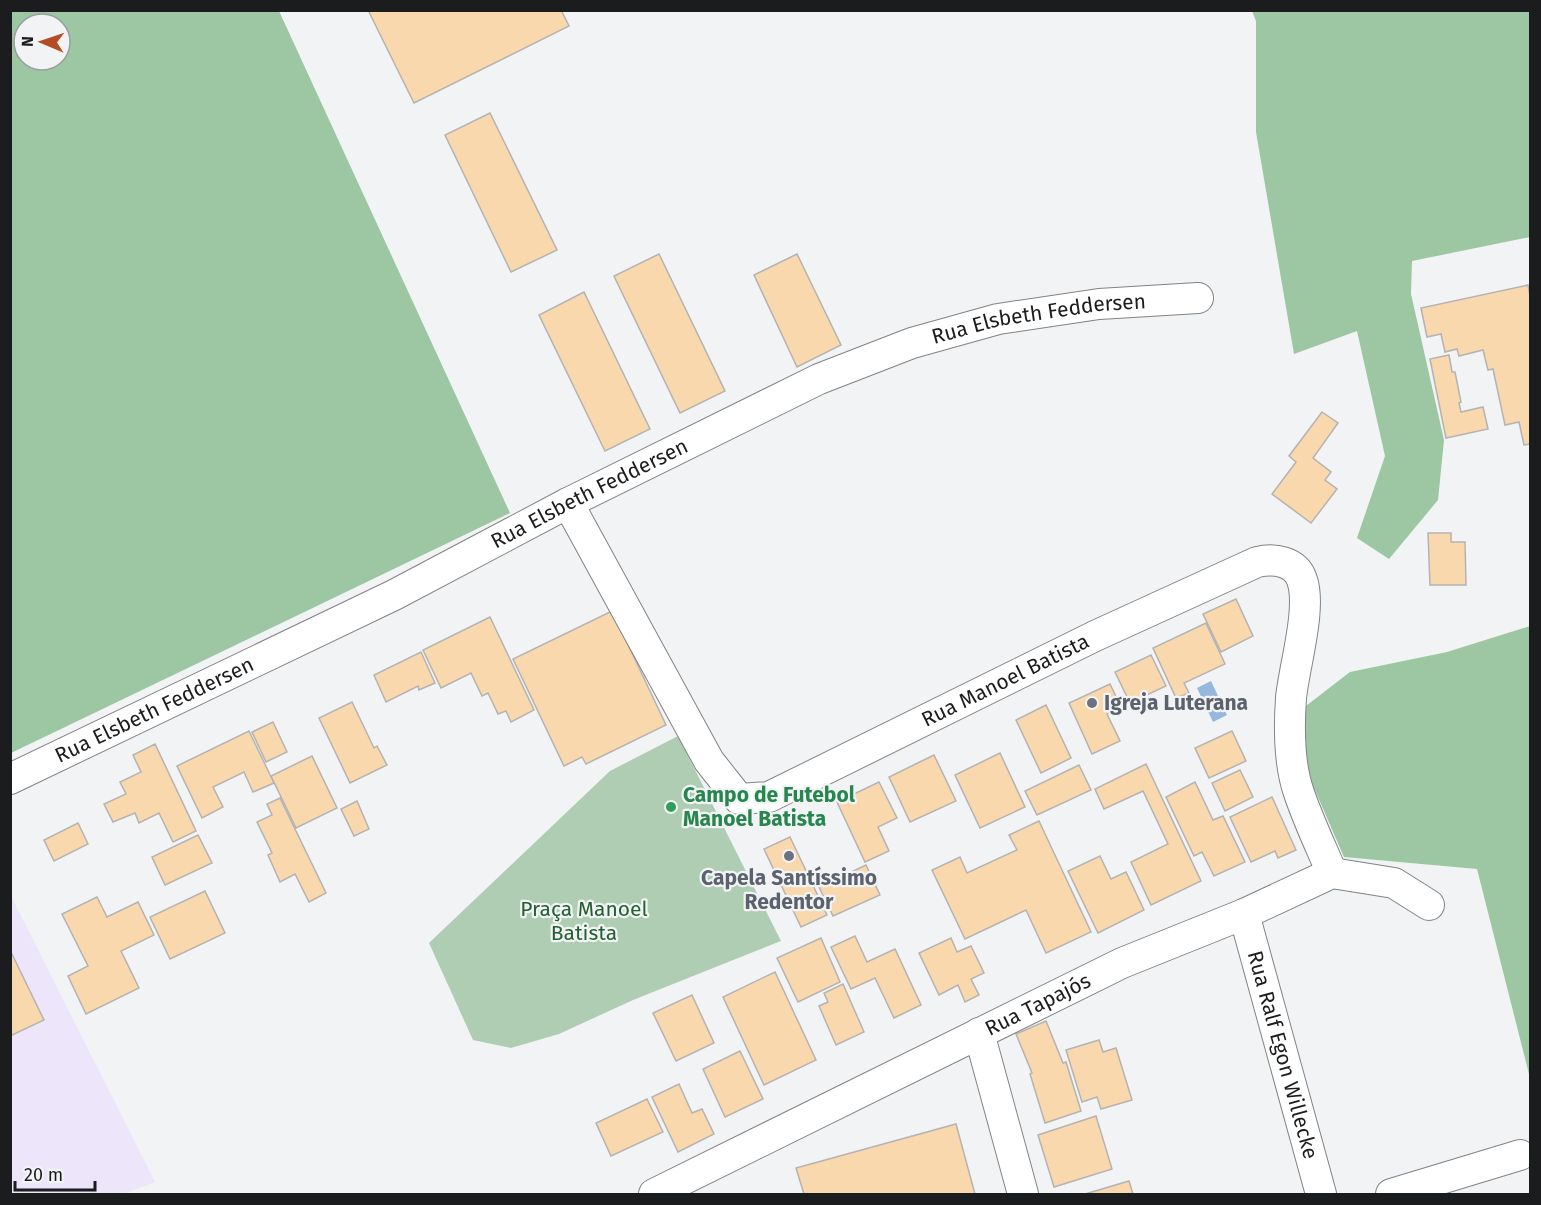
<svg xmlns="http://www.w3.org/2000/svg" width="1541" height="1205" viewBox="0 0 1541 1205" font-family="'Fira Sans',sans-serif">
  <rect width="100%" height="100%" fill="#f1f3f5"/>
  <!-- industrial -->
  <polygon fill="#ede5fa" points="10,894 155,1182 123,1194 11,1194"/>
  <!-- green -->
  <polygon fill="#afcdb2" points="678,736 781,941 633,1000 559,1034 511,1048 473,1040 429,943 610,771"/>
  <!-- forest -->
  <g fill="#9dc6a2" fill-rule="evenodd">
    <path d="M11 10 279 11 510 513 11 753ZM24 24H60V60H24Z"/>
    <polygon points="1252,11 1530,11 1530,237 1412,261 1411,294 1444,440 1438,500 1389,559 1357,538 1385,456 1357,331 1294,354 1256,132 1256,21"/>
    <polygon points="1530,626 1530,1078 1477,869 1344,857 1298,751 1302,709 1350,672 1447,652"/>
  </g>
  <!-- water -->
  <polygon fill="#96b8df" points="1211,681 1227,715 1213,722 1197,688"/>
  <!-- building -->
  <g fill="#fad8ae" stroke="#b5b3b1" stroke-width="1.5">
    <polygon points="368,10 561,10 569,26 414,103"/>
    <polygon points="490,113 557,250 511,272 445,135"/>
    <polygon points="659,254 725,391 680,413 614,276"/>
    <polygon points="797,254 841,345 797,367 754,275"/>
    <polygon points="1528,285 1530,296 1530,444 1524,445 1519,422 1505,425 1493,369 1488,370 1483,350 1459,356 1457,349 1445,352 1441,334 1427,337 1421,308"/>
    <polygon points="584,292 650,429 605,451 539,315"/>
    <polygon points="1449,355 1452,372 1455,372 1461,402 1459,403 1461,412 1483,407 1488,429 1446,438 1430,359"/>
    <polygon points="1322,412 1338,423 1313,458 1331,472 1325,480 1337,489 1311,523 1272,494 1296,462 1289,456"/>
    <polygon points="1428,533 1451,533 1451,542 1465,542 1466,585 1430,585"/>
    <polygon points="1236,599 1253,636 1221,652 1203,614"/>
    <polygon points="612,611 666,725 586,764 582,757 564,766 513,659"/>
    <polygon points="490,617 534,710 511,722 506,711 498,714 488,693 482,696 471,673 441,688 423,650"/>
    <polygon points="1206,623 1225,664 1184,683 1189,693 1176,698 1153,648"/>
    <polygon points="421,652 435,683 419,690 418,686 386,702 374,675"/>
    <polygon points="1151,655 1166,686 1130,703 1115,672"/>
    <polygon points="1110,684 1121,707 1107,714 1120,741 1092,754 1069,703"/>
    <polygon points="352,702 374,748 377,746 387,765 350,783 319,718"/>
    <polygon points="1046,705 1071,758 1041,773 1016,720"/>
    <polygon points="273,722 287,752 266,762 252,732"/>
    <polygon points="249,731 274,783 253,792 244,772 213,787 223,807 202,818 177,766"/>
    <polygon points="1232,731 1246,761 1209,778 1195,748"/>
    <polygon points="155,744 196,831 173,842 159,813 139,823 135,813 113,822 104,804 126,794 120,782 141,772 133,755"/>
    <polygon points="1000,753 1025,807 980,828 955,775"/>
    <polygon points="934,755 956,801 910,822 889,777"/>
    <polygon points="312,756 337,808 296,828 271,776"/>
    <polygon points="1146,764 1201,881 1151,905 1131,862 1168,844 1143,791 1104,809 1095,789"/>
    <polygon points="1079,765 1091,790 1037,815 1025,791"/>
    <polygon points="1240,770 1253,797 1225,811 1212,783"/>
    <polygon points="879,782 897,818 878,827 889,851 865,862 837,802"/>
    <polygon points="1195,782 1213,820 1223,816 1245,862 1214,876 1202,852 1194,856 1166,797"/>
    <polygon points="1272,797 1296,850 1278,858 1275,851 1251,862 1230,817"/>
    <polygon points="280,798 326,893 309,902 295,874 280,882 268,855 272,853 257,822 272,815 267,804"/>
    <polygon points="357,801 369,829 354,836 341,809"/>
    <polygon points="1039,821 1091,932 1046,953 1026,910 965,939 932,870 960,857 967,873 1017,850 1009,835"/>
    <polygon points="78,823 88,844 54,861 44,840"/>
    <polygon points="198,835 212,863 165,885 152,857"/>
    <polygon points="790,837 827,915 801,927 764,849"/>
    <polygon points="1100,856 1111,879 1126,872 1144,910 1098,933 1068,871"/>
    <polygon points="866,865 880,895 833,916 819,887"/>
    <polygon points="205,891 225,933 170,959 150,917"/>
    <polygon points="97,897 107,917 138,902 154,935 121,951 139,988 86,1014 68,976 88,966 62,914"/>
    <polygon points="855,936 867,962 895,949 921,1005 894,1018 875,978 851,989 831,947"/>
    <polygon points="821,938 840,982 798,1002 777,958"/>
    <polygon points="951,938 957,952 971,946 984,973 971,979 979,995 965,1002 958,985 939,995 919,953"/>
    <polygon points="10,950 44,1020 10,1036"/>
    <polygon points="775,972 816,1060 764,1085 723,997"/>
    <polygon points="843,984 864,1032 836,1045 819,1006 828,1002 824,993"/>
    <polygon points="692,995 714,1043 676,1061 653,1013"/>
    <polygon points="1046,1021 1063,1063 1066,1062 1081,1111 1045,1123 1030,1074 1032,1073 1016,1034"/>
    <polygon points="1099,1040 1103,1052 1116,1048 1132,1100 1101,1109 1097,1097 1082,1102 1066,1050"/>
    <polygon points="740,1051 763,1099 725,1117 703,1069"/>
    <polygon points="679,1084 692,1113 702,1109 714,1134 678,1152 652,1097"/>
    <polygon points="647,1099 663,1132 611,1156 596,1123"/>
    <polygon points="1096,1116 1112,1169 1054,1187 1038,1135"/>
    <polygon points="956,1124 975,1194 804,1194 796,1168"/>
    <polygon points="1129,1181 1133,1194 1085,1194"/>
  </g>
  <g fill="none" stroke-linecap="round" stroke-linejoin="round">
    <!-- street casing -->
    <g stroke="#818385" stroke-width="32">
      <g id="street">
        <path id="s1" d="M568 503 709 761 739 799 769 797 1095 636 1257 562C1274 558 1296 561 1302 580 1312 608 1294 667 1291 698 1289 727 1289 765 1299 793 1308 820 1321 847 1332 873"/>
        <path id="s2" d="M10 779 394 595 568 503 819 379 912 343 998 319 1099 304 1198 298"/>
        <path id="s3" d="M1244 914 1321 1194"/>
        <polyline points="979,1033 1023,1194"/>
        <path id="s4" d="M654 1194 1122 963 1244 914 1332 873 1394 883 1429 905"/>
        <polyline points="1391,1194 1520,1155"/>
      </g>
    </g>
    <!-- street -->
    <use href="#street" stroke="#fff" stroke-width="30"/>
  </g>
  <!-- markers -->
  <g fill="#6b7280" stroke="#f1f3f5" stroke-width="2">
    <circle cx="1092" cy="703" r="6"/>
    <circle cx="789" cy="856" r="6"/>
  </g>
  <circle fill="#2e9e5b" stroke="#f1f3f5" stroke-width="2" cx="671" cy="807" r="6"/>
  <g text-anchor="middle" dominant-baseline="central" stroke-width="4.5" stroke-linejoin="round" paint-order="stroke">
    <!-- street labels -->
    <g font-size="21" fill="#1b1c1d" stroke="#f1f3f5">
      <text stroke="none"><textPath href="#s2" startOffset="1132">Rua Elsbeth Feddersen</textPath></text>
      <text stroke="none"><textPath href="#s2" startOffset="646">Rua Elsbeth Feddersen</textPath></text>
      <text stroke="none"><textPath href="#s1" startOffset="636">Rua Manoel Batista</textPath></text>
      <text stroke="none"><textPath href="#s2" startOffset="160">Rua Elsbeth Feddersen</textPath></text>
      <text stroke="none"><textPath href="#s4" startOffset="428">Rua Tapajós</textPath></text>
      <text stroke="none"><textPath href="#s3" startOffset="146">Rua Ralf Egon Willecke</textPath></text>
    </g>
    <!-- worship labels -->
    <g font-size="21" font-weight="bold" fill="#5b616d" stroke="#f1f3f5" text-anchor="start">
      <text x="1104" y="703">Igreja Luterana</text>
      <text x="789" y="878" text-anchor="middle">Capela Santíssimo<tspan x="789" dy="24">Redentor</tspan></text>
    </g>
    <!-- leisure labels -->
    <g font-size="21" font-weight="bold" fill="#27864d" stroke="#f1f3f5" text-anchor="start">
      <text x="683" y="795">Campo de Futebol<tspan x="683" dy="24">Manoel Batista</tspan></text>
    </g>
    <!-- park labels -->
    <g font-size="21" fill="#246031" stroke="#f1f3f5">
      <text x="584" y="909">Praça Manoel<tspan x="584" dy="24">Batista</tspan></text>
    </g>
  </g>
  <!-- border -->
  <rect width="1541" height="1205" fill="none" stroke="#1b1c1d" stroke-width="24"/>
  <!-- north arrow -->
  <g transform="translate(42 42) rotate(272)"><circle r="28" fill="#f1f3f5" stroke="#9b9d9f" stroke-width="1.5"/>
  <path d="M0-4.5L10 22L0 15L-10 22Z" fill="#b34d24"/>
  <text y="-9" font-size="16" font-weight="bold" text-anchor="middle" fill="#1b1c1d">N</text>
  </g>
  <!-- scale -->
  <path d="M15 1181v9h80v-9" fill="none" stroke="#1b1c1d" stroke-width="3"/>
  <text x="24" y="1181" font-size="18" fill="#1b1c1d" stroke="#f1f3f5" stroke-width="4.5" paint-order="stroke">20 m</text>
</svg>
